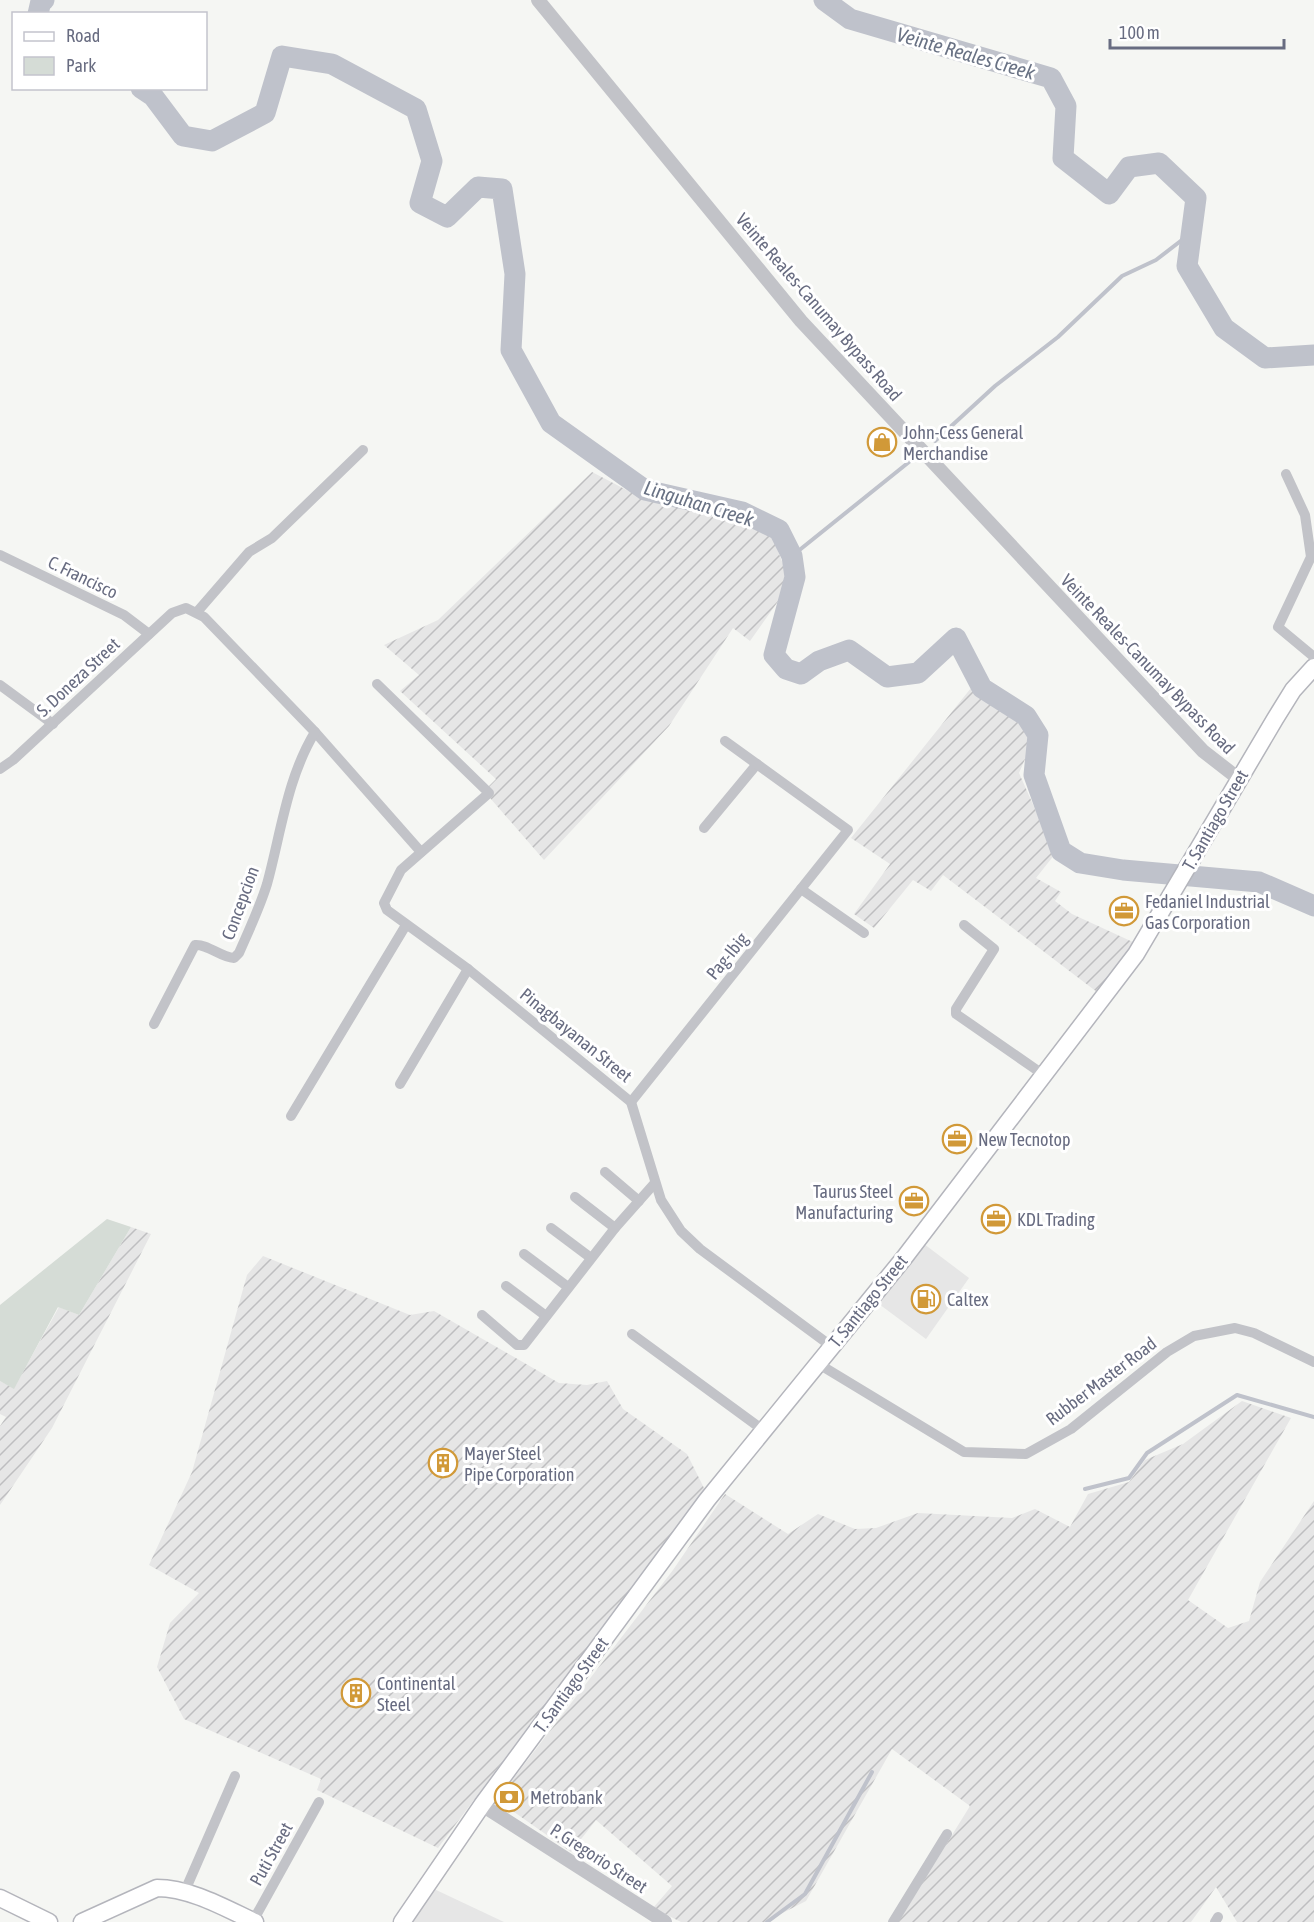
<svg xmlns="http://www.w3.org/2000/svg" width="1314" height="1922" viewBox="0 0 1314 1922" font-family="'Asap Condensed',sans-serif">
  <defs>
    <pattern id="industrial-furrows" width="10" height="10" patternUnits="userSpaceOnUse" patternTransform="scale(1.5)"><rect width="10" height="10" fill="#e6e6e6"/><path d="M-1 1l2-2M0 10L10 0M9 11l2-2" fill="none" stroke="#bebec0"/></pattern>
  </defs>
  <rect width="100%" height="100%" fill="#f5f6f3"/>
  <!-- built -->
  <g fill="#e6e6e6">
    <polygon points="924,1244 969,1278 926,1339 879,1304"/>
    <polygon points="434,1889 504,1922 410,1922"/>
  </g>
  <!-- industrial -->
  <g fill="url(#industrial-furrows)">
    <polygon points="592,472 640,497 747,523 772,536 785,569 784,593 750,641 733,628 669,726 544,860 484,791 496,779 400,691 419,675 384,645 438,620"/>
    <polygon points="975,683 1028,725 1032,743 1019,773 1055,854 1036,878 1061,892 1055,901 1072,914 1135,943 1097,992 943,875 931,891 913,880 874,928 854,914 890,864 851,838"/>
    <polygon points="131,1227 151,1234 52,1428 0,1505 0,1426 6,1417 0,1414 0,1381 14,1388 59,1307 79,1315"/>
    <polygon points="263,1256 410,1315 434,1311 559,1383 587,1385 607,1381 623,1409 687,1454 705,1490 438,1848 317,1790 321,1779 184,1719 157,1667 170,1623 199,1593 149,1565 192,1472 247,1275"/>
    <polygon points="1242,1401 1291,1418 1188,1600 1228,1628 1249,1621 1260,1582 1314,1501 1314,1922 1237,1922 1216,1887 1191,1922 898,1922 970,1806 892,1749 806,1901 765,1922 681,1922 653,1908 672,1886 596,1820 571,1852 497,1800 673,1570 725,1494 788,1534 818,1514 855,1529 876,1528 918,1513 1012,1518 1035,1509 1070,1527 1088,1494 1129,1482 1145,1460 1183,1444"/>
  </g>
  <!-- green -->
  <polygon fill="#d5dcd6" points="107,1219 131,1227 79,1315 58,1307 14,1389 0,1381 0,1305"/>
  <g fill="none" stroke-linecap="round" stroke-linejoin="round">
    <!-- stream -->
    <g stroke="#bfc2cb" stroke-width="4">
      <polyline points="935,441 995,386 1058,337 1122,276 1156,260 1191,233"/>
      <polyline points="792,556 909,462"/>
      <polyline points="1085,1489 1129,1478 1147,1453 1237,1395 1314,1417"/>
      <polyline points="767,1922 805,1894 872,1772"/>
    </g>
    <!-- river -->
    <g stroke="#bfc2cb" stroke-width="21">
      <polyline points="824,0 850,19 1051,78 1066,106 1063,158 1109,194 1129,167 1159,163 1196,198 1187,266 1224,328 1265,358 1314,355"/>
      <polyline points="38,14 41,1 44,0"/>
      <polyline points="141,88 153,96 183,136 212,141 265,113 282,56 332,64 416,109 432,161 420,203 447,217 478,187 502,189 515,274 511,350 551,423 645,490 742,512 779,530 792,556 795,577 774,655 786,669 801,674 819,661 849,650 887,677 918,673 956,638 982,688 1026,716 1038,735 1034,775 1061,851 1080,863 1123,870 1259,882 1314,906"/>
    </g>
    <!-- secondary casing -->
    <g stroke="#b4b5bc" stroke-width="19">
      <g id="secondary">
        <polyline points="0,1898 49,1922"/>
        <path d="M82 1922 157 1888C190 1888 225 1908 255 1922"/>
        <polyline points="402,1922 482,1805 707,1500 904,1258 1136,954 1275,719 1293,690 1314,667"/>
      </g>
    </g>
    <!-- minor -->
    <g stroke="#c2c3c8" stroke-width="10">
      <polyline points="1286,474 1305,515 1311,557 1278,627 1314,657"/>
      <polyline points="0,555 124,615 149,634"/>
      <polyline points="197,612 249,552 272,538 363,450"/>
      <polyline points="377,684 489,793 401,870 384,903 387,910 468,969 631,1102 661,1200 681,1231 700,1249 831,1346"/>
      <polyline points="0,685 53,724"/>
      <polyline points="0,769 13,760 172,613 186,608 204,617 315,732 421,852"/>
      <polyline points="704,828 757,764"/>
      <polyline points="801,889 864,933"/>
      <polyline points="964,925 994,949 956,1009 956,1014 1044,1075"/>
      <path d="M154 1024 195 945C208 944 220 957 234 958L239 953C249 930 260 907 267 884 281 833 287 778 315 732"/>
      <polyline points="400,1084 468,969"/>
      <polyline points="631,1102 848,830 725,741"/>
      <polyline points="291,1116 406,925"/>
      <polyline points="605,1172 639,1201"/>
      <polyline points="575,1197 615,1228"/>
      <polyline points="551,1228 591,1258"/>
      <polyline points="524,1254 568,1287"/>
      <polyline points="506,1286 546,1316"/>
      <polyline points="482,1315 517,1345 524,1345 615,1228 654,1184"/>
      <polyline points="632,1334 763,1430"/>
      <polyline points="817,1363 964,1452 1026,1454 1071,1429 1167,1352 1194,1336 1235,1328 1254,1333 1314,1362"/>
      <polyline points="184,1893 235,1776"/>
      <polyline points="253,1921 319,1802"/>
      <polyline points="893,1922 947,1834"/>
      <polyline points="1215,1922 1218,1917"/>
    </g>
    <!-- tertiary -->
    <g stroke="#c2c3c8" stroke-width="14">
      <polyline points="538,0 801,321 1203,751 1239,779"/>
      <polyline points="482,1805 665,1922"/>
    </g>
    <!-- secondary -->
    <use href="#secondary" stroke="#fff" stroke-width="16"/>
  </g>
  <!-- icons -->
  <defs>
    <g id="shop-ring" transform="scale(1.5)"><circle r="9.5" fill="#fff" stroke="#d19938" stroke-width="1.5"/><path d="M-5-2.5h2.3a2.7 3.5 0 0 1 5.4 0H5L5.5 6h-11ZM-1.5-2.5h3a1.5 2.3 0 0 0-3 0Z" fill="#d19938"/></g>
    <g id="office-ring" transform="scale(1.5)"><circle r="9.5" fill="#fff" stroke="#d19938" stroke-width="1.5"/><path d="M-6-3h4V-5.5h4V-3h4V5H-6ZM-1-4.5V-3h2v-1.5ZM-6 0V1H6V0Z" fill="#d19938"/></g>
    <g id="fuel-ring" transform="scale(1.5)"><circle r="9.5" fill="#fff" stroke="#d19938" stroke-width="1.5"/><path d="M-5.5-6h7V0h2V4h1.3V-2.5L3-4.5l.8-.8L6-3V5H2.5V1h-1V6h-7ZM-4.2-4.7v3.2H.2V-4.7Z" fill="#d19938"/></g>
    <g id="building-ring" transform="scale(1.5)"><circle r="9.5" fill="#fff" stroke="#d19938" stroke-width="1.5"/><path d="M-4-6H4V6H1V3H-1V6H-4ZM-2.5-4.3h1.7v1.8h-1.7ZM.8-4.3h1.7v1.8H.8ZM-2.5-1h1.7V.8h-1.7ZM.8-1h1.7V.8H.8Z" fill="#d19938"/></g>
    <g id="bank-ring" transform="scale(1.5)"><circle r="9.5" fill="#fff" stroke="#d19938" stroke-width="1.5"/><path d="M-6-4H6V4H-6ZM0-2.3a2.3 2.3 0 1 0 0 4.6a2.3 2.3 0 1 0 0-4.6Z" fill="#d19938"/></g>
  </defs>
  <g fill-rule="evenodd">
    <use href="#shop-ring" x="882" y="442"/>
    <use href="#office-ring" x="1124" y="911"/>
    <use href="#office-ring" x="957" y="1139"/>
    <use href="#office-ring" x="914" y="1201"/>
    <use href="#office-ring" x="996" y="1219"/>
    <use href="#fuel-ring" x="926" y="1299"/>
    <use href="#building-ring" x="443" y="1463"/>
    <use href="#building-ring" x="356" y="1693"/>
    <use href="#bank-ring" x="509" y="1797"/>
  </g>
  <g text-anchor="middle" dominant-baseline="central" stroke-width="6" stroke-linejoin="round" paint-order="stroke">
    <!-- street labels -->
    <g font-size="18" fill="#686c81" stroke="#fff">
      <text transform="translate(819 307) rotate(49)">Veinte Reales-Canumay Bypass Road</text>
      <text transform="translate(83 577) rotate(26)">C. Francisco</text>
      <text transform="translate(1148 664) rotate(46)">Veinte Reales-Canumay Bypass Road</text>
      <text transform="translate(78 677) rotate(-43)">S. Doneza Street</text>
      <text transform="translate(1215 820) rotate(-60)">T. Santiago Street</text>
      <text transform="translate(240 903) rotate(-70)">Concepcion</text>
      <text transform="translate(727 956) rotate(-51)">Pag-Ibig</text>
      <text transform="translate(576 1035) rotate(39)">Pinagbayanan Street</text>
      <text transform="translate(868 1301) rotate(-51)">T. Santiago Street</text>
      <text transform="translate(1101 1381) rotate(-37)">Rubber Master Road</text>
      <text transform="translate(571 1685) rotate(-54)">T. Santiago Street</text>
      <text transform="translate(271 1854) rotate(-61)">Puti Street</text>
      <text transform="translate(599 1858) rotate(33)">P. Gregorio Street</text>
    </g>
    <!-- poi labels -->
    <g font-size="18" fill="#686c81" stroke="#fff" text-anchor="start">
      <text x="903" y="432">John-Cess General<tspan x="903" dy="21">Merchandise</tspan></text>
      <text x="1145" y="901">Fedaniel Industrial<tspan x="1145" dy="21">Gas Corporation</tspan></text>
      <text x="978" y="1139">New Tecnotop</text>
      <text x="893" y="1191" text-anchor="end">Taurus Steel<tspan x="893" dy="21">Manufacturing</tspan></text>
      <text x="1017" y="1219">KDL Trading</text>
      <text x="947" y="1299">Caltex</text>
      <text x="464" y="1453">Mayer Steel<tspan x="464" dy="21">Pipe Corporation</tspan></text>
      <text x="377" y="1683">Continental<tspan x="377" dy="21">Steel</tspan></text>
      <text x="530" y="1797">Metrobank</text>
    </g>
    <!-- water labels -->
    <g font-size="20" font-style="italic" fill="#697284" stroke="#fff">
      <text transform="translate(966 53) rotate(16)">Veinte Reales Creek</text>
      <text transform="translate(699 503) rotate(17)">Linguhan Creek</text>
    </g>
  </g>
  <!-- legend -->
  <rect x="12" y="12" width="195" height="78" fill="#ffffff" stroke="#c3c4cd" stroke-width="1.5"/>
  <rect x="24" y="32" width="30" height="9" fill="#ffffff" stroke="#c3c4cd" stroke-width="1.5"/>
  <text x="66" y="42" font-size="18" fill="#686c81">Road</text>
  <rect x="24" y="57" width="30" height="18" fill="#d5dcd6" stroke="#c3c4cd" stroke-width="1.5"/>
  <text x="66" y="72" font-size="18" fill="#686c81">Park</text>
  <!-- scale -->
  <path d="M1110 39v9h174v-9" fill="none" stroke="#686c81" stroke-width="3"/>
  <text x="1119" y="39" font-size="18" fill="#686c81" stroke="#ffffff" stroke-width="4.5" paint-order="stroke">100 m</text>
</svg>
